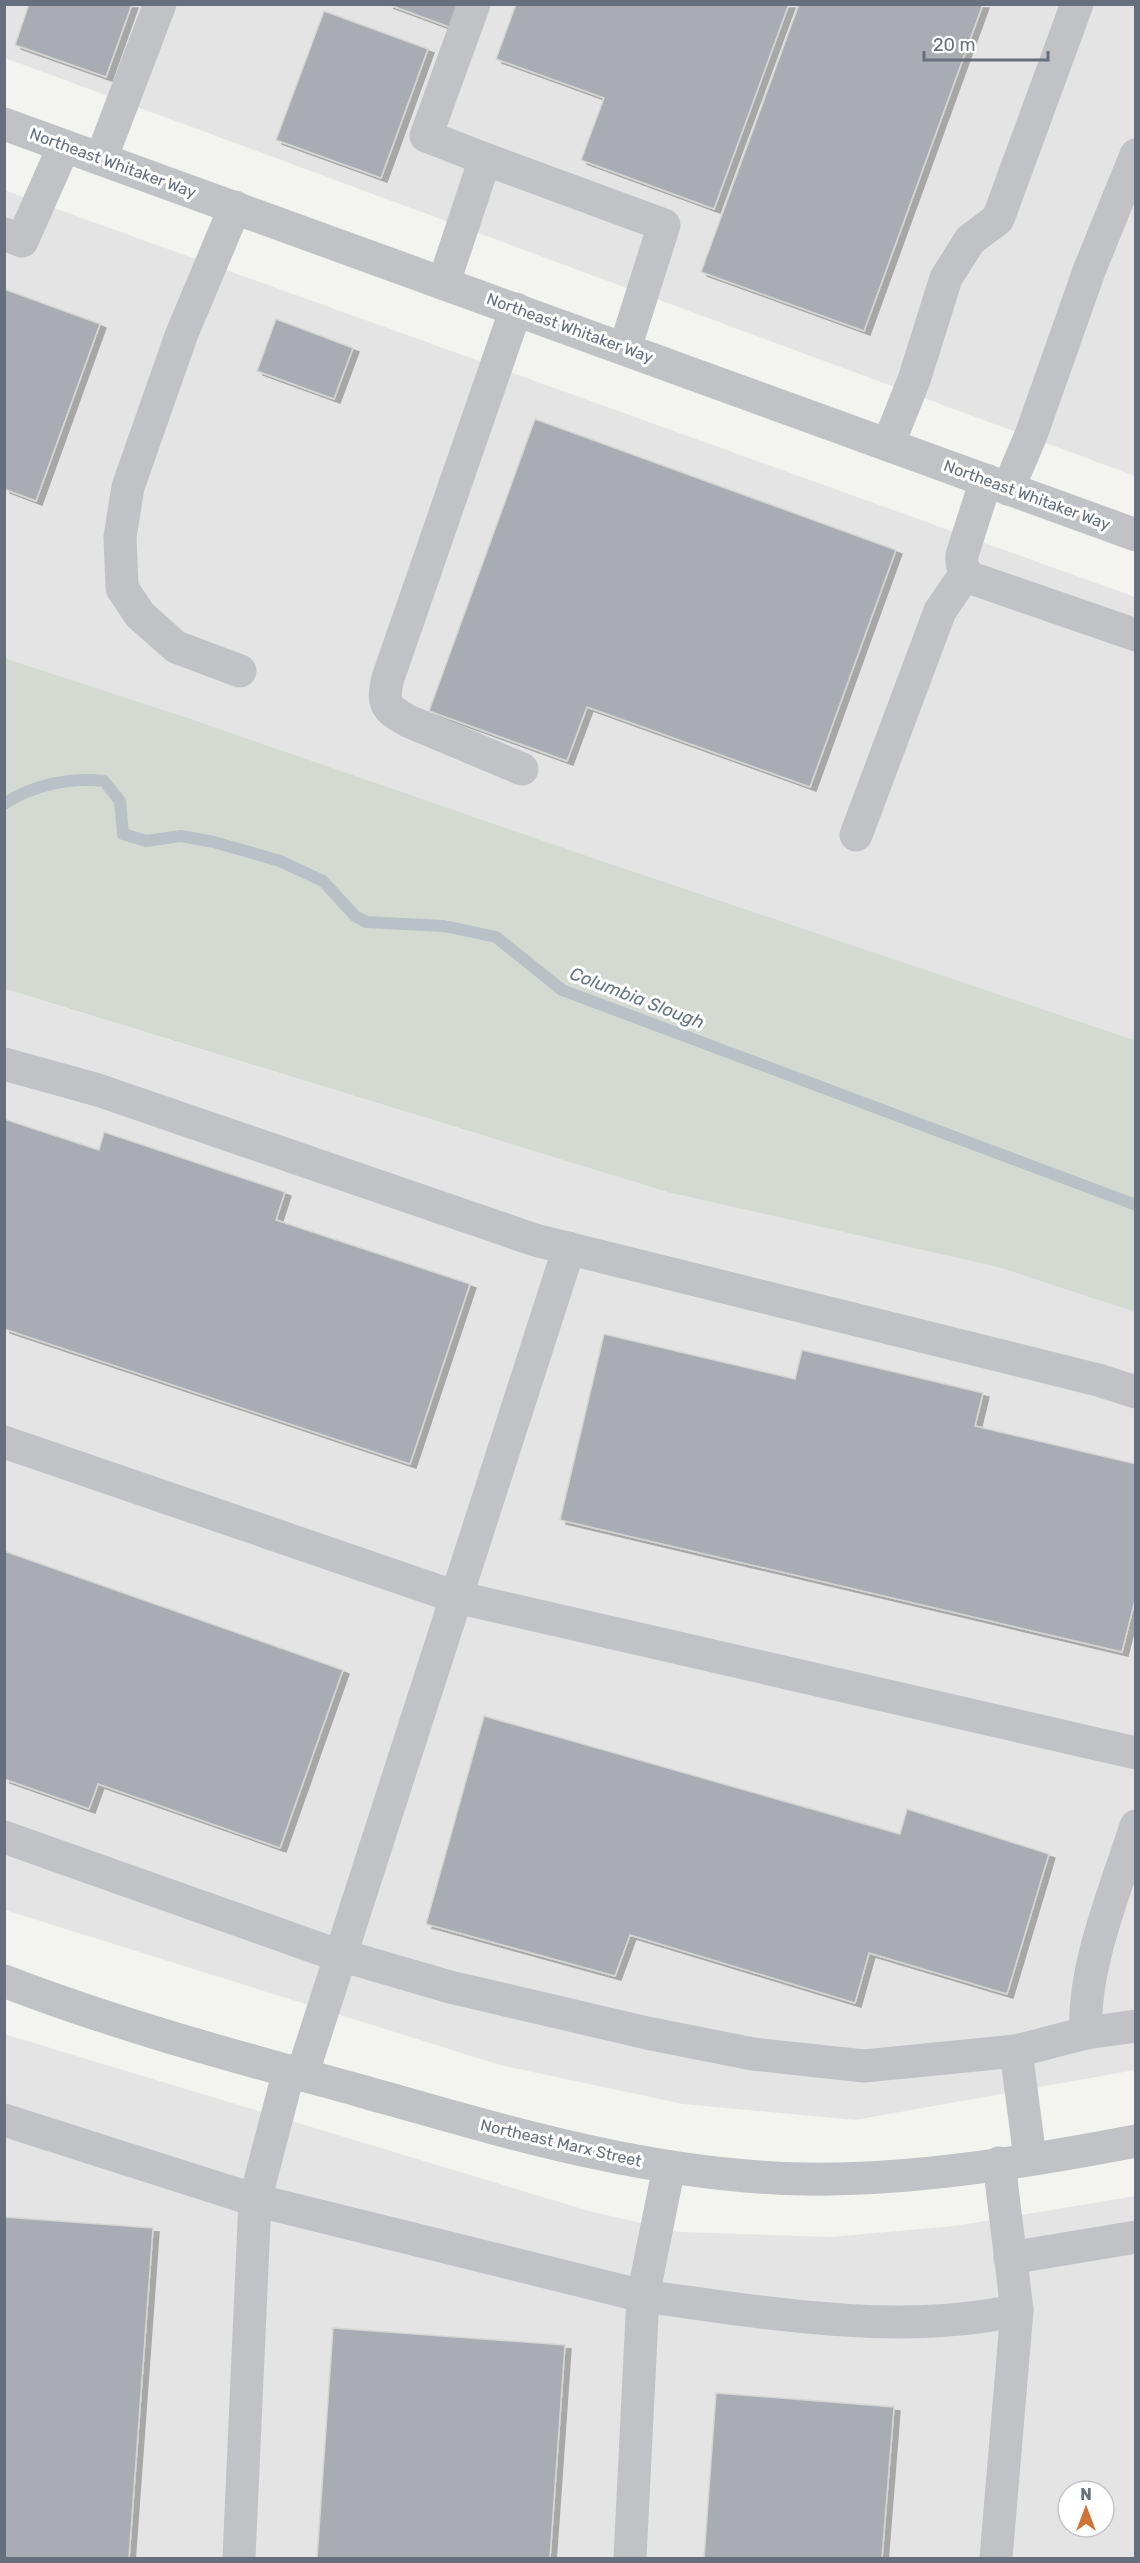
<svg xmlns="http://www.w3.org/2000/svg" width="1140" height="2563" viewBox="0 0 1140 2563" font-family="Rubik,sans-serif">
  <defs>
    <filter id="shadow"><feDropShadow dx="6" dy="4" stdDeviation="0" flood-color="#0004"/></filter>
  </defs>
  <rect width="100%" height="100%" fill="#f3f4f0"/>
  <!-- built -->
  <g fill="#e4e4e4" fill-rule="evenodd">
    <polygon points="4,5 1135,5 1135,476 5,58"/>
    <polygon points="4,190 1135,597 1135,1040 599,860 191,719 5,658"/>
    <polygon points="4,989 667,1192 1001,1268 1135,1312 1135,2070 855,2120 683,2104 500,2065 5,1910"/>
    <path d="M4 2034 589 2211 681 2232 830 2237 954 2226 1135 2196V2558H5ZM1068 2491H1104V2527H1068Z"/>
  </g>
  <!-- green -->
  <polygon fill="#d4dad2" points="5,658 191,719 599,860 1135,1040 1135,1312 1001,1268 667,1192 5,989"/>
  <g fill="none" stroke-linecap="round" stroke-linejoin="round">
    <!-- stream -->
    <path stroke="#b9c1c6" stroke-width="12" d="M4 804C32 785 71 777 104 781L120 801 123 834 146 841 181 836 214 842 280 861 323 881 355 916 366 922 444 926 496 937 562 990 1136 1205"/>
  </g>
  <!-- building -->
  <g fill="#a9adb3" stroke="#d5d5d3" stroke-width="1.5" filter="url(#shadow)">
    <polygon points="29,4 132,4 106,77 15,45"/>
    <polygon points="387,4 461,4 452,28"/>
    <polygon points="516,4 789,4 714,209 581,160 604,98 496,59"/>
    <polygon points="799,4 983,4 864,331 701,272"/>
    <polygon points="324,11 428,49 381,178 276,140"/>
    <polygon points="4,289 100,324 36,501 4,489"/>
    <polygon points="276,319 353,348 334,399 257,371"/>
    <polygon points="535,419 896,550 810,787 587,707 567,761 429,711"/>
    <polygon points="4,1119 99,1150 104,1132 285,1192 276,1220 470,1284 410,1464 4,1329"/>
    <polygon points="604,1334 795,1379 802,1350 983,1393 975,1426 1136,1464 1136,1596 1122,1652 560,1520"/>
    <polygon points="4,1551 343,1670 280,1848 98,1784 89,1809 4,1779"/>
    <polygon points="484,1716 900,1834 907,1809 1049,1854 1007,1994 869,1953 855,2003 630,1935 615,1976 426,1924"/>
    <polygon points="4,2217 153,2228 129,2558 4,2558"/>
    <polygon points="333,2328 565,2345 550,2558 317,2558"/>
    <polygon points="716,2393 894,2407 882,2558 704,2558"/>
  </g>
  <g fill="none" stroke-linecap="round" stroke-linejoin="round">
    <!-- minor -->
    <g stroke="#c0c2c5" stroke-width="33">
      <polyline points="4,124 1136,535"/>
      <polyline points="101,159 160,4"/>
      <polyline points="485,159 664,225 625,348"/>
      <polyline points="235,207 181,336 128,487 120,537 122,588 140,615 176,647 240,671"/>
      <polyline points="4,234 22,241 64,146"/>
      <polyline points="444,282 485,159 426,136 474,4"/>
      <path d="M516 309 388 678C382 704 385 708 408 721L522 769"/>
      <polyline points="888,445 914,380 946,278 970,240 998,219 1077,4"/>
      <path d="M986 480 962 555C961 565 963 571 971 578L1136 635"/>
      <polyline points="1008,489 1031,435 1089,271 1136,155"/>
      <polyline points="856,835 940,611 966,573"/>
      <polyline points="4,1064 98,1090 535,1240 1098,1380 1136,1392"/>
      <polyline points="4,1442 456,1597 1136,1753"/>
      <polyline points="4,1837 323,1950 450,1987 647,2033 753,2054 864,2066 1016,2051"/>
      <path d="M4 1981C120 2026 241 2058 361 2091 506 2132 654 2177 806 2179 912 2181 1031 2161 1136 2141"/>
      <polyline points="1086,2033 1136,2026"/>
      <polyline points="302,2075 569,1248"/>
      <polyline points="4,2120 255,2200 289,2071"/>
      <path d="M1030 2158 1016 2051 1086 2033C1082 1968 1116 1889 1136 1826"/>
      <path d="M669 2167 643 2296C762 2312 898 2337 1017 2310L999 2163"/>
      <polyline points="1010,2258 1136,2237"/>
      <polyline points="239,2558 255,2200 643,2296 630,2558"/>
      <polyline points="996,2558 1017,2310"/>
    </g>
  </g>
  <g text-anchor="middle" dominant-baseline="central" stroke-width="6" stroke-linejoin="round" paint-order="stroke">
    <!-- street labels -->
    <g font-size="16" fill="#666f7e" stroke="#fff">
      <text transform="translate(113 163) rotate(20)">Northeast Whitaker Way</text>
      <text transform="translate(570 328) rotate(20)">Northeast Whitaker Way</text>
      <text transform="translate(1027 495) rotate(20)">Northeast Whitaker Way</text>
      <text transform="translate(561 2143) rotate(13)">Northeast Marx Street</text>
    </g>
    <!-- water labels -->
    <g font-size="18" font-style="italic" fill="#677682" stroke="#fff">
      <text transform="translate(637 998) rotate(21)">Columbia Slough</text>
    </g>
  </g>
  <!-- border -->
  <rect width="1140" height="2563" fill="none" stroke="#666f7e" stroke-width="12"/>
  <!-- north arrow -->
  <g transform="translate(1086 2509)"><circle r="28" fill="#ffffff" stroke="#c2c5cb" stroke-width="1.5"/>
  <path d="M0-4.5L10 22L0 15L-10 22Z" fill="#d07434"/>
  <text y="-9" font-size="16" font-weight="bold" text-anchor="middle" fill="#666f7e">N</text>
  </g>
  <!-- scale -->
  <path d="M924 51v9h124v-9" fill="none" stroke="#666f7e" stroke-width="3"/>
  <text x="933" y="51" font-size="18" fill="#666f7e" stroke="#ffffff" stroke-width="4.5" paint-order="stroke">20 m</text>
</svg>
